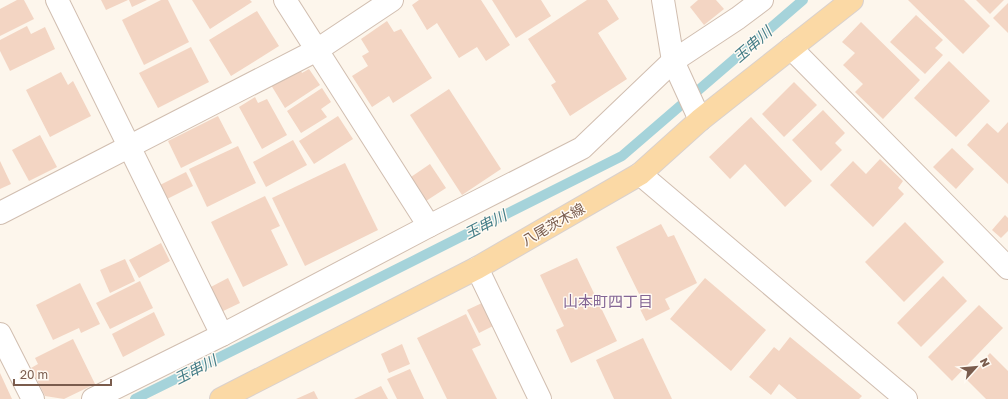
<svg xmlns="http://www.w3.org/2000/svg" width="1008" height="399" viewBox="0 0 1008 399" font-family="'Golos Text','Noto Sans JP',sans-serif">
  <rect width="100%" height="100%" fill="#fdf6ec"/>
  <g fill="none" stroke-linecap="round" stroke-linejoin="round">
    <!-- stream -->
    <polyline stroke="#a5d3da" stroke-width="10" points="135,399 353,291 622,156 803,0"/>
  </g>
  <!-- building -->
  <g fill="#f3d5c3">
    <polygon points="17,0 24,0 34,19 0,36 0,9"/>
    <polygon points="101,0 128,0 106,10"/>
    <polygon points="129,0 147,0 132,7"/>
    <polygon points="161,0 168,0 189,42 144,65 122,20"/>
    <polygon points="192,0 250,0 252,2 210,29"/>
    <polygon points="419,0 481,0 510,45 486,61 477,47 459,58 437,23 427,30 412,5"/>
    <polygon points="492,0 541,0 551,16 516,38"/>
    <polygon points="587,0 607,0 619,19 598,33 627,79 570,116 551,85 556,82 528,39"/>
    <polygon points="698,0 716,0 724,9 704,25 690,7"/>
    <polygon points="908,0 964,0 990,26 963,54"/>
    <polygon points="976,0 1004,0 990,14"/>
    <polygon points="1008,3 1008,33 993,18"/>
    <polygon points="257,11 279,46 231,76 209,40"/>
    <polygon points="916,15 943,40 935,48 943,55 925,74 890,42"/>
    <polygon points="387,21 394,32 401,29 432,78 393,103 389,96 372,107 352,76 368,66 362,56 369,52 361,39"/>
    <polygon points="861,22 920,80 883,119 855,92 863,84 843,65 855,53 842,42"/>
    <polygon points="27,26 31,34 45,27 55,49 10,71 0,51 0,40"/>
    <polygon points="191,47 209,82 158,108 139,73"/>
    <polygon points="949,61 990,101 956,137 914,98"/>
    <polygon points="299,67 302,73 309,69 320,85 285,108 271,85"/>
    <polygon points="61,72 68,85 73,81 91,116 50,137 26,90"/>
    <polygon points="794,82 817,105 784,137 762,114"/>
    <polygon points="322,88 331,102 321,109 327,117 301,133 287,111"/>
    <polygon points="449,89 501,169 462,195 410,115"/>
    <polygon points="255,97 258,103 267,99 287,135 262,149 239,107"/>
    <polygon points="823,110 845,133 835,143 842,150 821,171 792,140"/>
    <polygon points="218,116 232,143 181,168 168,141"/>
    <polygon points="338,116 353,139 314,164 299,141"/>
    <polygon points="751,117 812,181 785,207 745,164 730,179 709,157"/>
    <polygon points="1008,122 1008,184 967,145 987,123 998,133"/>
    <polygon points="40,135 57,167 29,181 12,150"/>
    <polygon points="293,140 307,165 266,187 253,162"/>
    <polygon points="238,146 256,183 207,207 189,169"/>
    <polygon points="952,148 974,169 956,189 933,167"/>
    <polygon points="880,159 903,181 898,188 904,194 873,227 830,185 853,161 866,174"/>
    <polygon points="0,161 11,184 0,189"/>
    <polygon points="345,163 378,230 305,266 272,198"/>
    <polygon points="430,164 446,188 426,201 411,177"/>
    <polygon points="186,172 193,186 165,200 158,186"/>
    <polygon points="265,196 280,226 271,230 288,265 243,287 211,222"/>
    <polygon points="1005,215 1008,218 1008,231 1001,238 992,230"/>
    <polygon points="905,222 944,262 904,302 865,262"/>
    <polygon points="661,224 668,237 674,235 697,283 665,299 670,309 646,321 639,307 644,304 616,247"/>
    <polygon points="161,243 170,261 139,278 129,260"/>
    <polygon points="577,258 617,341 571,363 556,330 564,326 540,275"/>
    <polygon points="125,259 135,281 110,293 100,270"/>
    <polygon points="943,276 967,301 921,347 897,323"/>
    <polygon points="228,278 240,303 219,313 207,289"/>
    <polygon points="705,278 766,330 731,371 670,319"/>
    <polygon points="140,281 153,308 110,329 96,303"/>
    <polygon points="80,283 100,324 81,333 79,328 53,340 36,305"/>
    <polygon points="482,303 493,326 479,333 467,310"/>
    <polygon points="979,305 1003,328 952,381 928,357"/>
    <polygon points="154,312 165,335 123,357 112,334"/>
    <polygon points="466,314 481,345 472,349 497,399 447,399 417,338"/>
    <polygon points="790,337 862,396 859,399 797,399 779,384 771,395 749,377 774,347 779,351"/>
    <polygon points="643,338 672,399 614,399 596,360"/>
    <polygon points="73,339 95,384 64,399 45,396 31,368 38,364 35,358"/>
    <polygon points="402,344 410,364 389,373 381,354"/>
    <polygon points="990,353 1008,371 1008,399 986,399 966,379"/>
    <polygon points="410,369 424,399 397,399 387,379"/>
    <polygon points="0,373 12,399 0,399"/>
    <polygon points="381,386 388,399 354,399"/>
    <polygon points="314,391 318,399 296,399"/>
  </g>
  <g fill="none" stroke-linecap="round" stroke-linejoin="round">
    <!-- minor casing -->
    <g stroke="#d1beb0" stroke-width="24">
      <g id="minor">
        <polyline points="57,0 222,335"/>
        <polyline points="285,0 429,226"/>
        <polyline points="663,0 673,61 700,120"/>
        <polyline points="791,48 1008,268"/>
        <polyline points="640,174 906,399"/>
        <polyline points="0,213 317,50 392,0"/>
        <polyline points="477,268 540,399"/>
        <polyline points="0,334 33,399"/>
        <polyline points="93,399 222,335 429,226 582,148 673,61 738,18 762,0"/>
      </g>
    </g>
    <!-- primary casing -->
    <g stroke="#dad1cd" stroke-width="24">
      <polyline id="primary" points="221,399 477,268 640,174 700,120 852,0"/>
    </g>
    <!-- minor -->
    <use href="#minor" stroke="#fff" stroke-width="22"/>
    <!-- primary -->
    <use href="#primary" stroke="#fbd9a5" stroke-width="22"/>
  </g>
  <g text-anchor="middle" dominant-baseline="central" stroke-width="3" stroke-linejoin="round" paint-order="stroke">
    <!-- street labels -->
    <g font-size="14" fill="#7a5c4d" stroke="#fffaf3">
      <text transform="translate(553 224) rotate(-30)">八尾茨木線</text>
    </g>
    <!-- water labels -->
    <g font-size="15" font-style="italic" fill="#437c86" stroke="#fffaf3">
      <text transform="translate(752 44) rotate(-41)">玉串川</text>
      <text transform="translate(485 224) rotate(-27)">玉串川</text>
      <text transform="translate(195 369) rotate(-27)">玉串川</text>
    </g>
    <!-- neighbourhood labels -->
    <g font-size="15" fill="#846695" stroke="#fffaf3">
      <text x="608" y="301">山本町四丁目</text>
    </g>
  </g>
  <!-- north arrow -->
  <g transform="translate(976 367) rotate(63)" stroke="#fffaf3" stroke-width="3" paint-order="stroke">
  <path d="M0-3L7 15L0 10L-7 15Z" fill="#7a5c4d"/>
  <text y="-6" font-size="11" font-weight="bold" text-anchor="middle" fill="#7a5c4d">N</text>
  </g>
  <!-- scale -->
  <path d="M14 379v6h97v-6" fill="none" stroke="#7a5c4d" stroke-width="2"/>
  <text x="20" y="379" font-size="12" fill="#7a5c4d" stroke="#fffaf3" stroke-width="3" paint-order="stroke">20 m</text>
</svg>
